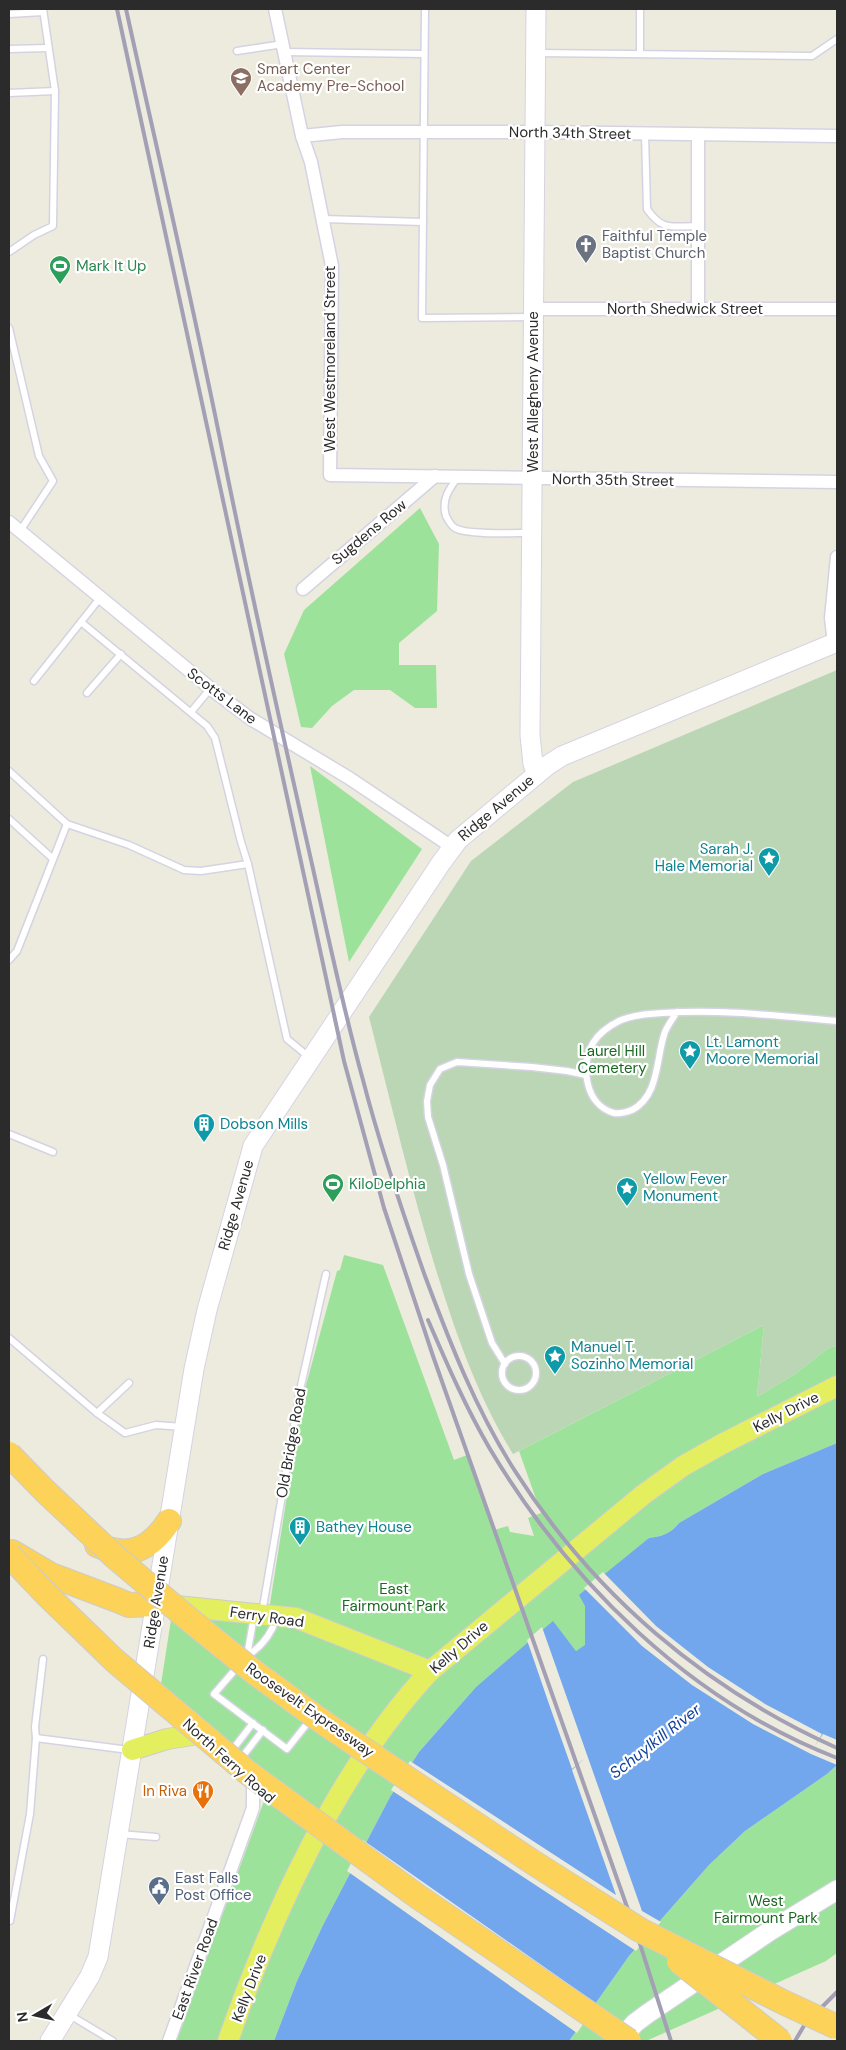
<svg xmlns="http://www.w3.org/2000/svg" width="846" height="2050" viewBox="0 0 846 2050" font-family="'DM Sans',sans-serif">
  <rect width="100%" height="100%" fill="#edebdd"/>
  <!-- green -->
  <g fill="#9de29b">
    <polygon points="420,508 439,544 437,611 399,643 399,665 436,665 437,708 415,708 390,690 354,690 332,706 312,728 301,727 284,654 304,610"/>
    <polygon points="310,766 422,849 349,962"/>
    <path d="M344 1255 383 1265 454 1460 467 1455 494 1530 508 1526 510 1532 534 1536 528 1518 541 1513 519 1451 764 1325 757 1397 795 1374 827 1349 837 1345V1443L763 1474 679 1523C670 1534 663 1536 649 1538L585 1606 586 1645 576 1651 553 1622 476 1687 419 1752 390 1797 323 1925 297 1981 274 2041H176L271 1782 161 1684 171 1620 173 1614 267 1623 302 1400 337 1271 340 1270Z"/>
    <polygon points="837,1765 837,1953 826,1961 646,2041 569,2041 629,1956 709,1865 745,1831 827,1774"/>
  </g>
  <!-- cemetery -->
  <path fill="#bbd6b5" d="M837 670V1345L827 1349 795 1374 757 1397 764 1325 513 1454C478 1397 457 1337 437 1273 411 1189 391 1103 369 1017L471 861 573 782Z"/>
  <!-- water -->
  <path fill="#72a6ed" d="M837 1443V1765L827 1774 745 1831 709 1865 629 1956 569 2041H274L297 1981 323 1925 390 1797 419 1752 476 1687 553 1621 576 1651 585 1645V1606L579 1595 649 1538C663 1536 670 1534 679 1523L763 1474Z"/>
  <!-- pier -->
  <g fill="#edebdd">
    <polygon points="603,1572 656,1626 708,1667 765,1704 822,1734 815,1746 823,1734 837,1740 837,1765 811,1754 753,1724 692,1685 642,1646 584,1588"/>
    <polygon points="542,1627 642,1911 661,1922 636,1951 391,1790 410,1761 616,1895 572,1770 585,1758 572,1769 549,1704 560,1694 549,1704 527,1640"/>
    <polygon points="363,1840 597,2004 577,2033 347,1871"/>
  </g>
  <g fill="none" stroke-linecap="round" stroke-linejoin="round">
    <!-- lane casing -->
    <g stroke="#d5d3e3" stroke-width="9">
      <g id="lane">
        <polyline points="425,9 422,318 532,317"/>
        <polyline points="9,14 43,12"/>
        <polyline points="9,49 48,48"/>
        <polyline points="237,51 283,44"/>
        <polyline points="284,52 424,54"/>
        <polyline points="537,53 812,56 837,39"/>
        <polyline points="640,54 640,9"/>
        <polyline points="9,93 55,91"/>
        <path d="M645 134 647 209C663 232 672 226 698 226"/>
        <polyline points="323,219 423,222"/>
        <polyline points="9,252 34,235 53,226 55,91 43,9"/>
        <polyline points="9,328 39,456 53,481 20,531"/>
        <path d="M458 477C449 489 441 500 446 516 448 520 451 526 455 528 466 535 514 533 529 533"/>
        <polyline points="100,598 81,622 207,726 215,738 241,842 248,864 287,1039 309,1057"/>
        <polyline points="34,681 81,622"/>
        <polyline points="87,693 121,654"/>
        <polyline points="191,712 210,689"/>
        <polyline points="9,771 67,824 129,845 184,870 201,871 248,864"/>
        <polyline points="9,819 52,858"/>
        <polyline points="9,960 17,951 67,824"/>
        <path d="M677 1012C672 1020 666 1027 664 1035 656 1060 659 1096 632 1110 627 1112 620 1114 614 1113 585 1105 580 1066 593 1043 599 1033 609 1026 619 1021 632 1015 648 1014 663 1013 722 1009 779 1016 837 1021"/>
        <polyline points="9,1134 53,1152"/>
        <polyline points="9,1338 97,1413 125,1433 156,1425 183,1427"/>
        <circle cx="519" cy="1373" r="17"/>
        <polyline points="505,1364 492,1343 469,1274 443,1165 428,1117 427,1101 430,1085 440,1069 457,1062 532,1067 567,1071 586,1075"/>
        <polyline points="97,1413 129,1383"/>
        <polyline points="262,1613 300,1390 326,1274"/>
        <polygon points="247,1656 318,1710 287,1749 214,1694"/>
        <path d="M247 1656C261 1647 271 1635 276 1619"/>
        <polyline points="247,1656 254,1616"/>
        <polyline points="36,1738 129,1750"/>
        <polyline points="230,1753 253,1723"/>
        <polyline points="239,1761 263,1730"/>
        <polyline points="119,1834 156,1837"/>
        <polyline points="10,1921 30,1814 36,1738 35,1727 43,1659"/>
        <polyline points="68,2014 113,2041"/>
      </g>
    </g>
    <!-- street casing -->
    <g stroke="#d5d3e3" stroke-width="15">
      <g id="street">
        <polyline points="275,9 302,136 311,162 332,266 330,475 837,482"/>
        <polyline points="302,136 342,132 535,132 837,136"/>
        <polyline points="534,309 837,309"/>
        <polyline points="698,310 698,135"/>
        <polyline points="9,522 215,692 251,719 349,778 452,847"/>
        <polyline points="303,589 435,476"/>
        <polyline points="834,643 831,618 837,557"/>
        <polyline points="169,2041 253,1808 253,1783"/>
      </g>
    </g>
    <!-- secondary casing -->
    <g stroke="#d5d3e3" stroke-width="21">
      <g id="secondary">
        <polyline points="536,9 530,735 533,764 537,774"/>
        <polyline points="50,2041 90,1976 98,1957 194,1369 207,1310 253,1146 441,863 458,840 548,765 562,756 837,642"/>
        <polyline points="619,2041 635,2023 647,2014 770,1931 837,1890"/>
      </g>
    </g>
    <!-- primary casing -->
    <g stroke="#ccc" stroke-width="22">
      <g id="primary">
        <polyline points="167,1605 296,1618 430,1671"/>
        <polyline points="132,1750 167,1739 199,1734"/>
        <path d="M228 2041C272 1914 338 1770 430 1671L644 1494 683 1466 722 1444 837 1386"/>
      </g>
    </g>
    <!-- highway casing -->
    <g stroke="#ccc" stroke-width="26">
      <g id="highway">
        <path d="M97 1545C129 1559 150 1550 169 1521"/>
        <polyline points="12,1552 51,1575 117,1600 129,1605 156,1604"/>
      </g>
    </g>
    <!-- lane -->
    <use href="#lane" stroke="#fff" stroke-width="6"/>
    <!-- street -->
    <use href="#street" stroke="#fff" stroke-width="12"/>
    <!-- secondary -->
    <use href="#secondary" stroke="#fff" stroke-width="19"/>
    <!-- primary -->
    <use href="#primary" stroke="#e4ef60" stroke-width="20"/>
    <!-- highway -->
    <use href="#highway" stroke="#fcd259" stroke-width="24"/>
    <!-- rail -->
    <g stroke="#a3a0b5" stroke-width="4">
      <polyline points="117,9 344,1061 384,1208 433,1356 639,1941 671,2041"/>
      <path d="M126 9C159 159 194 308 224 459 250 587 278 714 307 842 325 921 341 1001 363 1080 380 1146 402 1211 425 1276 450 1343 476 1410 515 1471 594 1595 704 1688 837 1748"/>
      <path d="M428 1320C447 1364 466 1408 490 1449 570 1583 690 1701 837 1758"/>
      <polyline points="795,2041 805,2024 837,1992"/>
    </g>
    <!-- highway-bridge casing -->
    <g stroke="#ccc" stroke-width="26" stroke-linecap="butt">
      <g id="highway-bridge">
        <polyline points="9,1454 45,1491 114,1556 185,1616 254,1672 327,1725 534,1863 640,1930 785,2003 837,2027"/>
        <polyline points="9,1555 48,1596 114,1660 247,1772 417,1896 629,2041"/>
        <polyline points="679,1961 780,2041"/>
      </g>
    </g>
    <!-- highway-bridge -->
    <use href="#highway-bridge" stroke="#fcd259" stroke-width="24"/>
  </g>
  <!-- icons -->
  <defs>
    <g id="school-pin" transform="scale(1.125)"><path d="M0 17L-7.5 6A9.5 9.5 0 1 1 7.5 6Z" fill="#8d6e63" stroke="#fff"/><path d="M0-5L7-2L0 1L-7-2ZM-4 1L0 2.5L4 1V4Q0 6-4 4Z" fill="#fff"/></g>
    <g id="church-pin" transform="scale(1.125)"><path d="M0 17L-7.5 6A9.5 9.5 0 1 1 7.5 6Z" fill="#6b7280" stroke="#fff"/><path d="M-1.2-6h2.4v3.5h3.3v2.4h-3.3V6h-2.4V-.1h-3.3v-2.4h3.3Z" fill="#fff"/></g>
    <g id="stadium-pin" transform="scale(1.125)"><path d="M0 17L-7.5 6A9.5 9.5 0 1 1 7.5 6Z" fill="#2e9e5b" stroke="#fff"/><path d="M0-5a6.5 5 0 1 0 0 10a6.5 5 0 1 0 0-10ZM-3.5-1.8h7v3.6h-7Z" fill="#fff"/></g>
    <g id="sight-pin" transform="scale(1.125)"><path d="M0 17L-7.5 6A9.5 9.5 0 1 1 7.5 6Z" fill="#0f9aa8" stroke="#fff"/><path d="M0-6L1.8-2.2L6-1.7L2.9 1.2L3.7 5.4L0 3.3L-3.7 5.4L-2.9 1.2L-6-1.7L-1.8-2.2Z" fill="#fff"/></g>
    <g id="building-pin" transform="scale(1.125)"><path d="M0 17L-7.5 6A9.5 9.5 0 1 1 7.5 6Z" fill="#0f9aa8" stroke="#fff"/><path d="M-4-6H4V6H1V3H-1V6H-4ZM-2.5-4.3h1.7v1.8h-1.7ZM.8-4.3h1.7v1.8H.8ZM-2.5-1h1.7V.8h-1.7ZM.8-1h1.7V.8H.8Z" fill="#fff"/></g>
    <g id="restaurant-pin" transform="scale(1.125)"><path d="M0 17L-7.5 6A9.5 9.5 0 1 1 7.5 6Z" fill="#e8710a" stroke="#fff"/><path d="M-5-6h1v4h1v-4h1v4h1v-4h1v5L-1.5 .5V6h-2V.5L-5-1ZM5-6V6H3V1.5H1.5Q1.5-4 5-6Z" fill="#fff"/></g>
    <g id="civic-pin" transform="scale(1.125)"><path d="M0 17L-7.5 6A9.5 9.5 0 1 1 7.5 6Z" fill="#5c6f8a" stroke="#fff"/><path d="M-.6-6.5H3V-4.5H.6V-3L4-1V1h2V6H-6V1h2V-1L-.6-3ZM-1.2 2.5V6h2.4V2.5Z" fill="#fff"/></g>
  </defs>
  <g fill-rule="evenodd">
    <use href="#school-pin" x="241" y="78"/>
    <use href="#church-pin" x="586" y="245"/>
    <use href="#stadium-pin" x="60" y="266"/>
    <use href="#sight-pin" x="769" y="858"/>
    <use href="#sight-pin" x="690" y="1051"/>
    <use href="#building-pin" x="204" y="1124"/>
    <use href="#stadium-pin" x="333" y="1184"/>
    <use href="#sight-pin" x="627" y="1188"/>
    <use href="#sight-pin" x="555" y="1356"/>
    <use href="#building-pin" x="300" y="1527"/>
    <use href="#restaurant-pin" x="203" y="1791"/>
    <use href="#civic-pin" x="159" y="1887"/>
  </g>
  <g text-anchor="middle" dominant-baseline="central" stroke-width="4.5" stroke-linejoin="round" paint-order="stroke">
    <!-- education labels -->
    <g font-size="15" fill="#785e54" stroke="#fff" text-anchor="start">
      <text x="257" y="69">Smart Center<tspan x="257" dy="17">Academy Pre-School</tspan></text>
    </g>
    <!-- street labels -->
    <g font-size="15" fill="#2b2b2b" stroke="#fff">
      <text transform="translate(570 133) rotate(1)">North 34th Street</text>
      <text x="685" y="309">North Shedwick Street</text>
      <text transform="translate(330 359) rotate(-90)">West Westmoreland Street</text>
      <text transform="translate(533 392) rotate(-90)">West Allegheny Avenue</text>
      <text transform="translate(613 480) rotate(1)">North 35th Street</text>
      <text transform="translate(369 532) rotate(-40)">Sugdens Row</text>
      <text transform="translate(222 696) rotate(37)">Scotts Lane</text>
      <text transform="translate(496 808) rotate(-40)">Ridge Avenue</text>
      <text transform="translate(236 1205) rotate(-74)">Ridge Avenue</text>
      <text transform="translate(786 1412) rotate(-27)">Kelly Drive</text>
      <text transform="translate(291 1443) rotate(-80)">Old Bridge Road</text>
      <text transform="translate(156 1602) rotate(-81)">Ridge Avenue</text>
      <text transform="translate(267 1617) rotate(8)">Ferry Road</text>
      <text transform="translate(459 1647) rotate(-41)">Kelly Drive</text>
      <text transform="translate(310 1710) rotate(35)">Roosevelt Expressway</text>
      <text transform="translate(229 1761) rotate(42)">North Ferry Road</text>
      <text transform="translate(195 1969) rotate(-70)">East River Road</text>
      <text transform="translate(249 1988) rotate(-69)">Kelly Drive</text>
    </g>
    <!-- worship labels -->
    <g font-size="15" fill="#5b616d" stroke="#fff" text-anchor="start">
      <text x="602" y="236">Faithful Temple<tspan x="602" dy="17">Baptist Church</tspan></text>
    </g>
    <!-- leisure labels -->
    <g font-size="15" fill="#27864d" stroke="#fff" text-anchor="start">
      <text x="76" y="266">Mark It Up</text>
      <text x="349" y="1184">KiloDelphia</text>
    </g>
    <!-- culture labels -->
    <g font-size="15" fill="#0d838f" stroke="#fff" text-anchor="start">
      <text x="753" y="849" text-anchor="end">Sarah J.<tspan x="753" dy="17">Hale Memorial</tspan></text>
      <text x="706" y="1042">Lt. Lamont<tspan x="706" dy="17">Moore Memorial</tspan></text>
      <text x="220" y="1124">Dobson Mills</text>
      <text x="643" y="1179">Yellow Fever<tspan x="643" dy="17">Monument</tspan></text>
      <text x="571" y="1347">Manuel T.<tspan x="571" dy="17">Sozinho Memorial</tspan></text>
      <text x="316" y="1527">Bathey House</text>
    </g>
    <!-- park labels -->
    <g font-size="15" fill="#1b6823" stroke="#fff">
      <text x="612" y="1051">Laurel Hill<tspan x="612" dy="17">Cemetery</tspan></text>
      <text x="394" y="1589">East<tspan x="394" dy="17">Fairmount Park</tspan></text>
      <text x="766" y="1901">West<tspan x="766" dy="17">Fairmount Park</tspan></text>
    </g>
    <!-- food labels -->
    <g font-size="15" fill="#c56008" stroke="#fff" text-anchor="end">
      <text x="187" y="1791">In Riva</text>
    </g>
    <!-- service labels -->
    <g font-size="15" fill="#4e5e75" stroke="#fff" text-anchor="start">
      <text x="175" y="1878">East Falls<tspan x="175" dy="17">Post Office</tspan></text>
    </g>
    <!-- water labels -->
    <g font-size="16" font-style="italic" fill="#0f409b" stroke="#fff">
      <text transform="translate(655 1741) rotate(-38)">Schuylkill River</text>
    </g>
  </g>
  <!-- border -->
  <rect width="846" height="2050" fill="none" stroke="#2b2b2b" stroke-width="20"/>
  <!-- north arrow -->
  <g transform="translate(35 2015) rotate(261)" stroke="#ffffff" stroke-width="4" paint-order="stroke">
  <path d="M0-4L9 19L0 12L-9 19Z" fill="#2b2b2b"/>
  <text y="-8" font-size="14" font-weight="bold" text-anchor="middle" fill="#2b2b2b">N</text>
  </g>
</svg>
